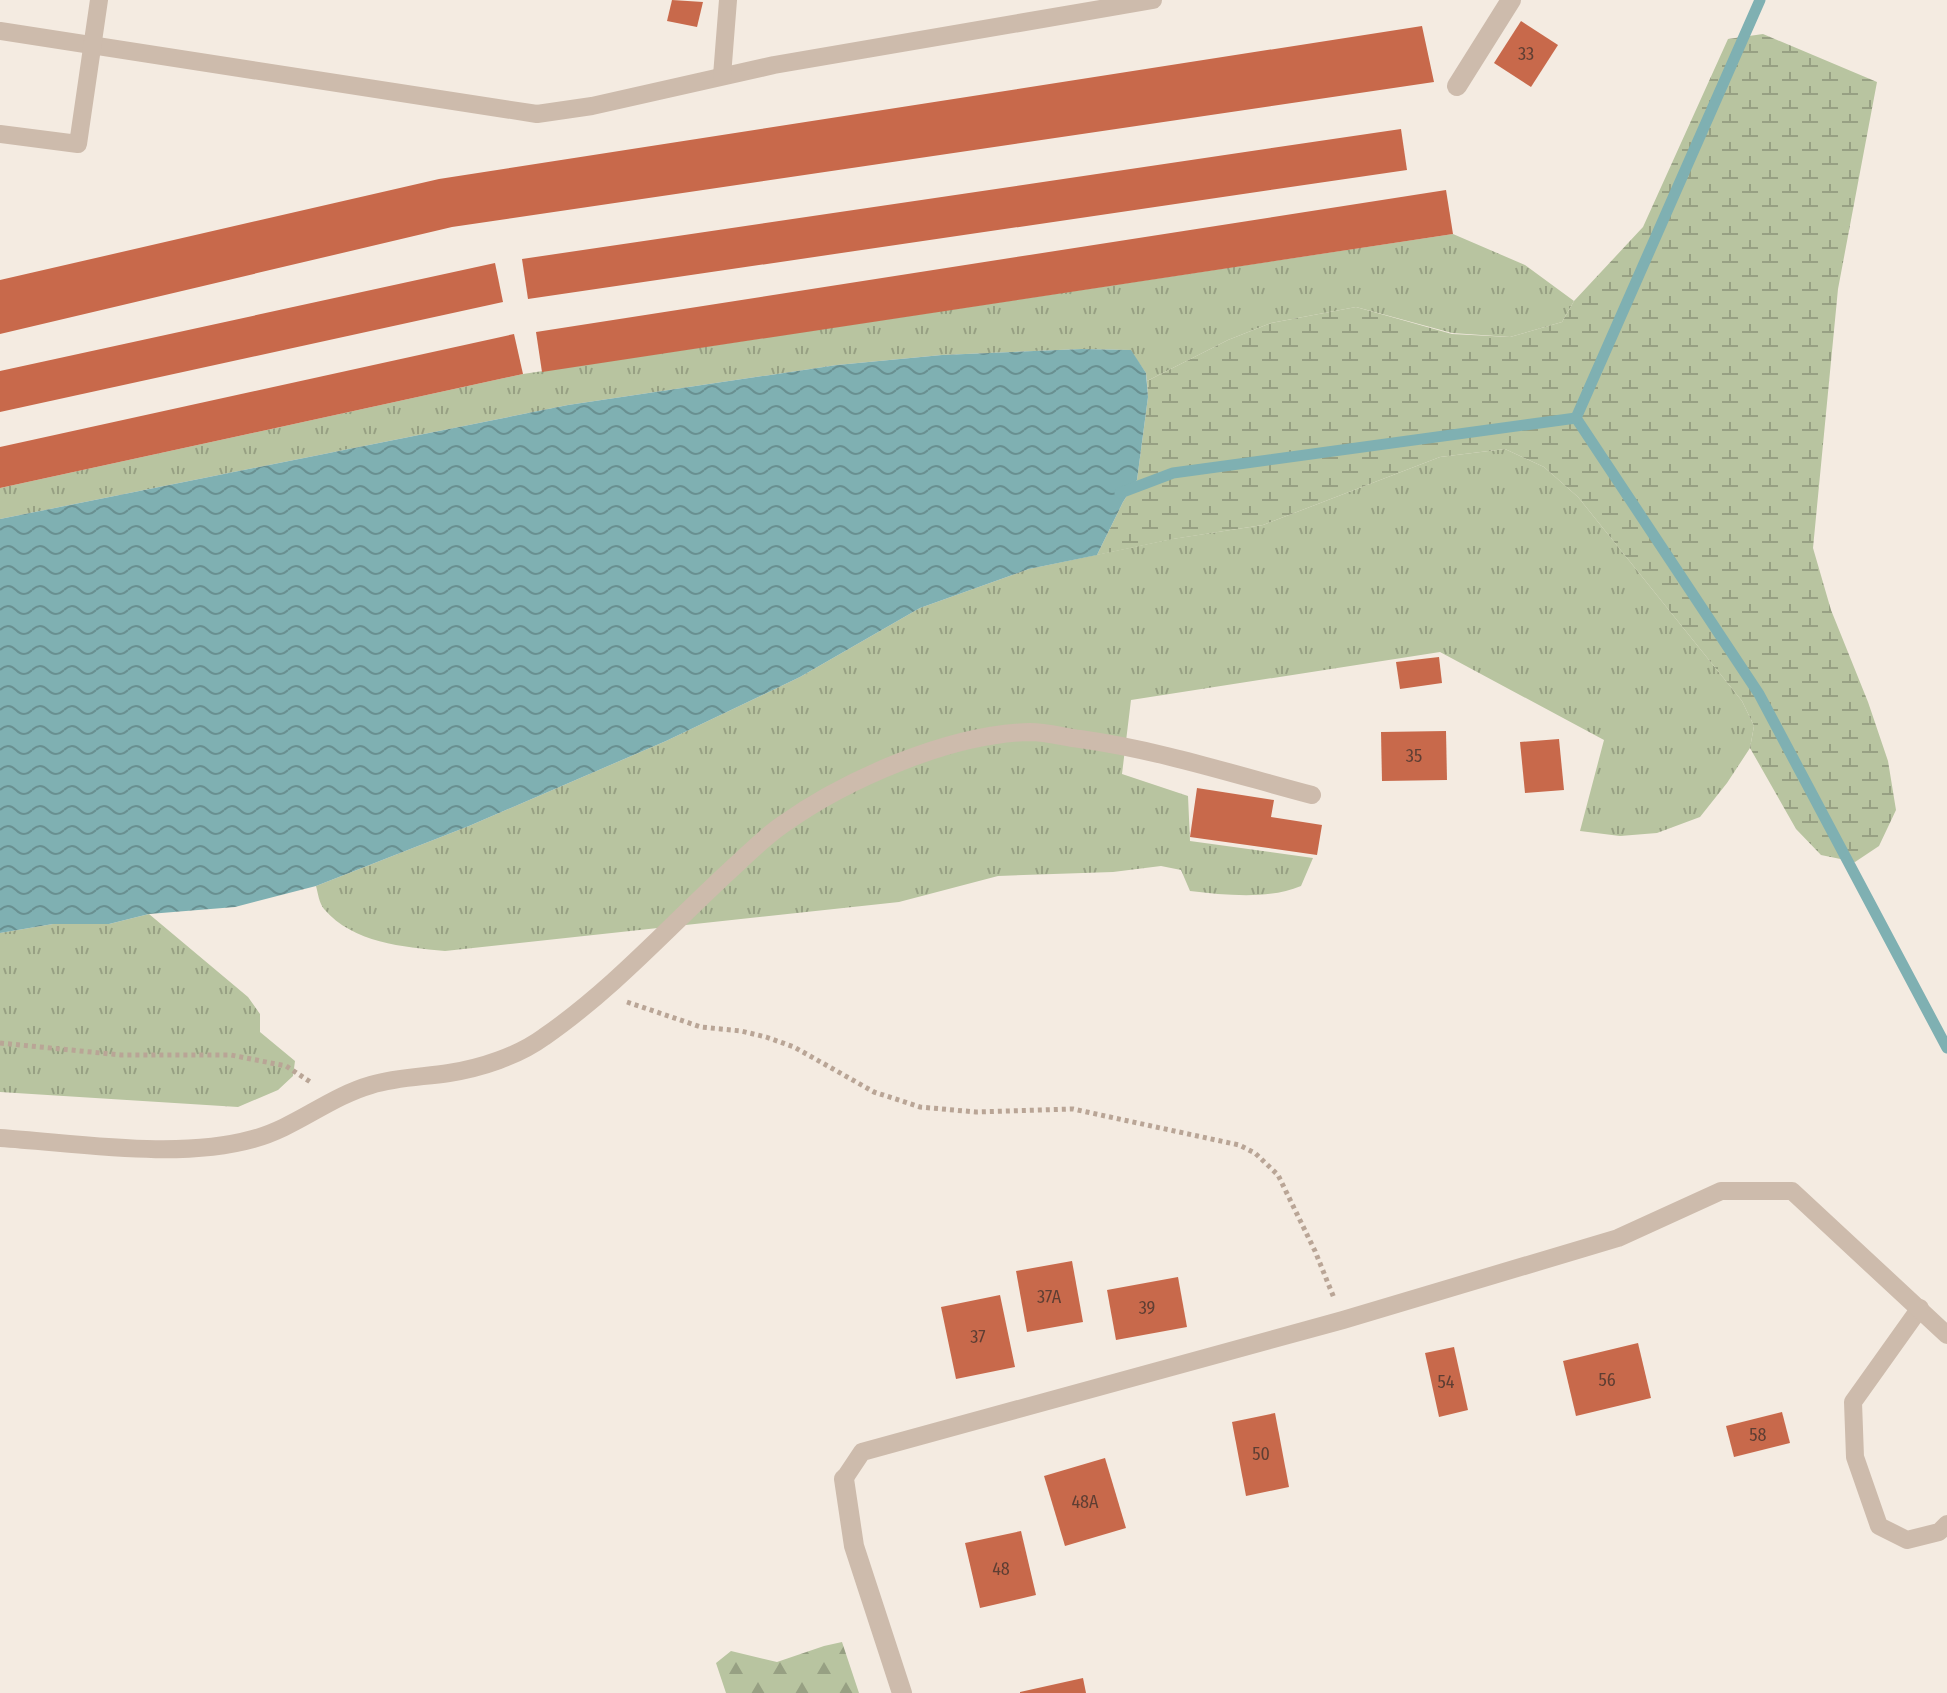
<svg xmlns="http://www.w3.org/2000/svg" width="1947" height="1693" viewBox="0 0 1947 1693" font-family="'Fira Sans Condensed',sans-serif">
  <defs>
    <pattern id="grass-tufts" width="24" height="20" patternUnits="userSpaceOnUse" patternTransform="scale(2)"><rect width="24" height="20" fill="#b8c4a0"/><path d="M3 7l-1-3M5 7V3M7 7l1-3M15 17l-1-3M17 17v-4M19 17l1-3" fill="none" stroke="#97a083"/></pattern>
    <pattern id="forest-firs" width="22" height="20" patternUnits="userSpaceOnUse" patternTransform="scale(2)"><rect width="22" height="20" fill="#b8c4a0"/><path d="M5 1l3.5 6h-7zM16 11l3.5 6h-7z" fill="#97a083"/></pattern>
    <pattern id="wetland-marsh" width="20" height="14" patternUnits="userSpaceOnUse" patternTransform="scale(2)"><rect width="20" height="14" fill="#b8c4a0"/><path d="M1 5h8M5 5V1M11 12h8M15 12V8" fill="none" stroke="#97a083"/></pattern>
    <pattern id="water-waves" width="16" height="10" patternUnits="userSpaceOnUse" patternTransform="scale(2)"><rect width="16" height="10" fill="#7fb0b2"/><path d="M0 5q4-4 8 0t8 0" fill="none" stroke="#699091"/></pattern>
  </defs>
  <rect width="100%" height="100%" fill="#f4ebe1"/>
  <!-- grass -->
  <g fill="url(#grass-tufts)">
    <polygon points="1453,234 1525,265 1574,301 1562,322 1510,337 1452,333 1356,307 1271,323 1228,340 1147,381 1146,373 1130,350 1082,349 942,355 837,365 568,405 0,519 0,488 523,374"/>
    <path d="M1505 449 1544 467 1578 497 1742 701 1754 726 1750 748 1727 783 1700 817 1657 833 1620 836 1580 831 1604 740 1440 652 1131 700 1122 774 1188 796 1190 841 1313 858 1301 886C1267 900 1226 895 1190 891L1181 870 1161 866 1113 872 998 876 899 902 445 951C403 947 353 943 324 909 319 903 318 893 316 886L469 826 666 741 800 677 920 608 1029 569 1172 539 1263 525 1440 457Z"/>
    <polygon points="149,914 248,997 260,1014 260,1032 295,1061 293,1076 278,1090 238,1107 0,1092 0,933 53,924 109,924"/>
  </g>
  <!-- forest -->
  <polygon fill="url(#forest-firs)" points="842,1642 859,1693 726,1693 716,1663 731,1651 777,1662 824,1646"/>
  <!-- wetland -->
  <polygon fill="url(#wetland-marsh)" points="1763,34 1877,82 1838,289 1813,548 1831,610 1868,702 1888,761 1896,810 1879,846 1855,862 1821,855 1796,829 1750,748 1754,726 1742,701 1578,497 1544,467 1505,449 1440,457 1263,525 1173,539 1097,555 1123,502 1137,480 1148,397 1147,381 1228,340 1271,323 1356,307 1452,334 1510,337 1562,322 1574,301 1643,227 1728,39"/>
  <!-- water -->
  <polygon fill="url(#water-waves)" points="1082,349 1131,350 1146,373 1148,397 1137,480 1123,502 1097,555 1029,569 920,608 800,677 666,741 469,826 316,886 235,907 149,914 109,924 53,924 0,933 0,519 568,405 837,365 942,355"/>
  <g fill="none" stroke-linecap="round" stroke-linejoin="round">
    <!-- stream -->
    <g stroke="#7fb0b2" stroke-width="11">
      <polyline points="1576,418 1759,694 1947,1048"/>
      <polyline points="1576,418 1760,0"/>
      <polyline points="1120,493 1173,473 1576,418"/>
    </g>
  </g>
  <!-- building -->
  <g fill="#c8694b">
    <polygon points="672,0 703,2 697,27 667,21"/>
    <polygon points="1521,21 1558,45 1531,87 1494,63"/>
    <polygon points="1422,26 1434,82 452,227 0,334 0,280 439,179"/>
    <polygon points="1401,129 1407,170 528,299 522,259"/>
    <polygon points="1446,190 1453,234 542,372 536,332"/>
    <polygon points="495,263 503,302 0,412 0,371"/>
    <polygon points="514,334 523,374 0,488 0,447"/>
    <polygon points="1439,657 1442,683 1400,689 1396,662"/>
    <polygon points="1446,731 1447,780 1382,781 1381,732"/>
    <polygon points="1559,739 1564,790 1525,793 1520,742"/>
    <polygon points="1197,788 1274,800 1271,817 1322,825 1317,855 1190,837"/>
    <polygon points="1072,1261 1083,1322 1027,1332 1016,1271"/>
    <polygon points="1178,1277 1187,1327 1116,1340 1107,1290"/>
    <polygon points="1000,1295 1015,1367 956,1379 941,1307"/>
    <polygon points="1638,1343 1651,1398 1576,1416 1563,1361"/>
    <polygon points="1454,1347 1468,1410 1439,1417 1425,1353"/>
    <polygon points="1782,1412 1790,1443 1734,1457 1726,1426"/>
    <polygon points="1275,1413 1289,1487 1246,1496 1232,1422"/>
    <polygon points="1105,1458 1126,1528 1065,1546 1044,1476"/>
    <polygon points="1021,1531 1036,1595 980,1608 965,1543"/>
    <polygon points="1083,1678 1086,1693 1020,1693 1020,1692"/>
  </g>
  <g fill="none" stroke-linecap="round" stroke-linejoin="round">
    <!-- path -->
    <g stroke="#b9a596" stroke-width="5" stroke-dasharray="4 4" stroke-linecap="butt">
      <polyline points="627,1002 701,1027 741,1031 766,1037 794,1047 874,1092 920,1107 976,1112 1073,1109 1239,1145 1255,1153 1278,1175 1315,1251 1334,1298"/>
      <polyline points="0,1043 121,1055 231,1055 286,1066 312,1083"/>
    </g>
    <!-- service -->
    <g stroke="#cdbbac" stroke-width="18">
      <polyline points="0,31 537,114 592,106 774,65 1153,0"/>
      <polyline points="722,76 728,0"/>
      <polyline points="0,134 78,144 99,0"/>
      <path d="M0 1138C77 1143 178 1160 253 1139 295 1128 329 1097 371 1085 397 1077 423 1077 449 1073 481 1068 518 1056 544 1037 615 988 674 921 738 863 752 850 766 836 782 825 846 779 950 734 1030 732 1046 732 1064 737 1080 739 1159 750 1236 775 1312 795"/>
      <polyline points="1920,1308 1853,1402 1855,1457 1879,1526 1907,1540 1939,1532 1947,1524"/>
      <polyline points="844,1479 862,1452 1343,1320 1618,1238 1721,1191 1792,1191 1947,1335"/>
    </g>
    <!-- minor -->
    <g stroke="#cdbbac" stroke-width="20">
      <polyline points="1457,86 1511,0"/>
      <polyline points="844,1479 854,1546 902,1693"/>
    </g>
  </g>
  <g text-anchor="middle" dominant-baseline="central" stroke-width="6" stroke-linejoin="round" paint-order="stroke">
    <!-- number labels -->
    <g font-size="18" fill="#5e3e33">
      <text x="1526" y="54">33</text>
      <text x="1414" y="756">35</text>
      <text x="1049" y="1297">37А</text>
      <text x="1147" y="1308">39</text>
      <text x="978" y="1337">37</text>
      <text x="1607" y="1380">56</text>
      <text x="1446" y="1382">54</text>
      <text x="1758" y="1435">58</text>
      <text x="1261" y="1454">50</text>
      <text x="1085" y="1502">48А</text>
      <text x="1001" y="1569">48</text>
    </g>
  </g>
</svg>
